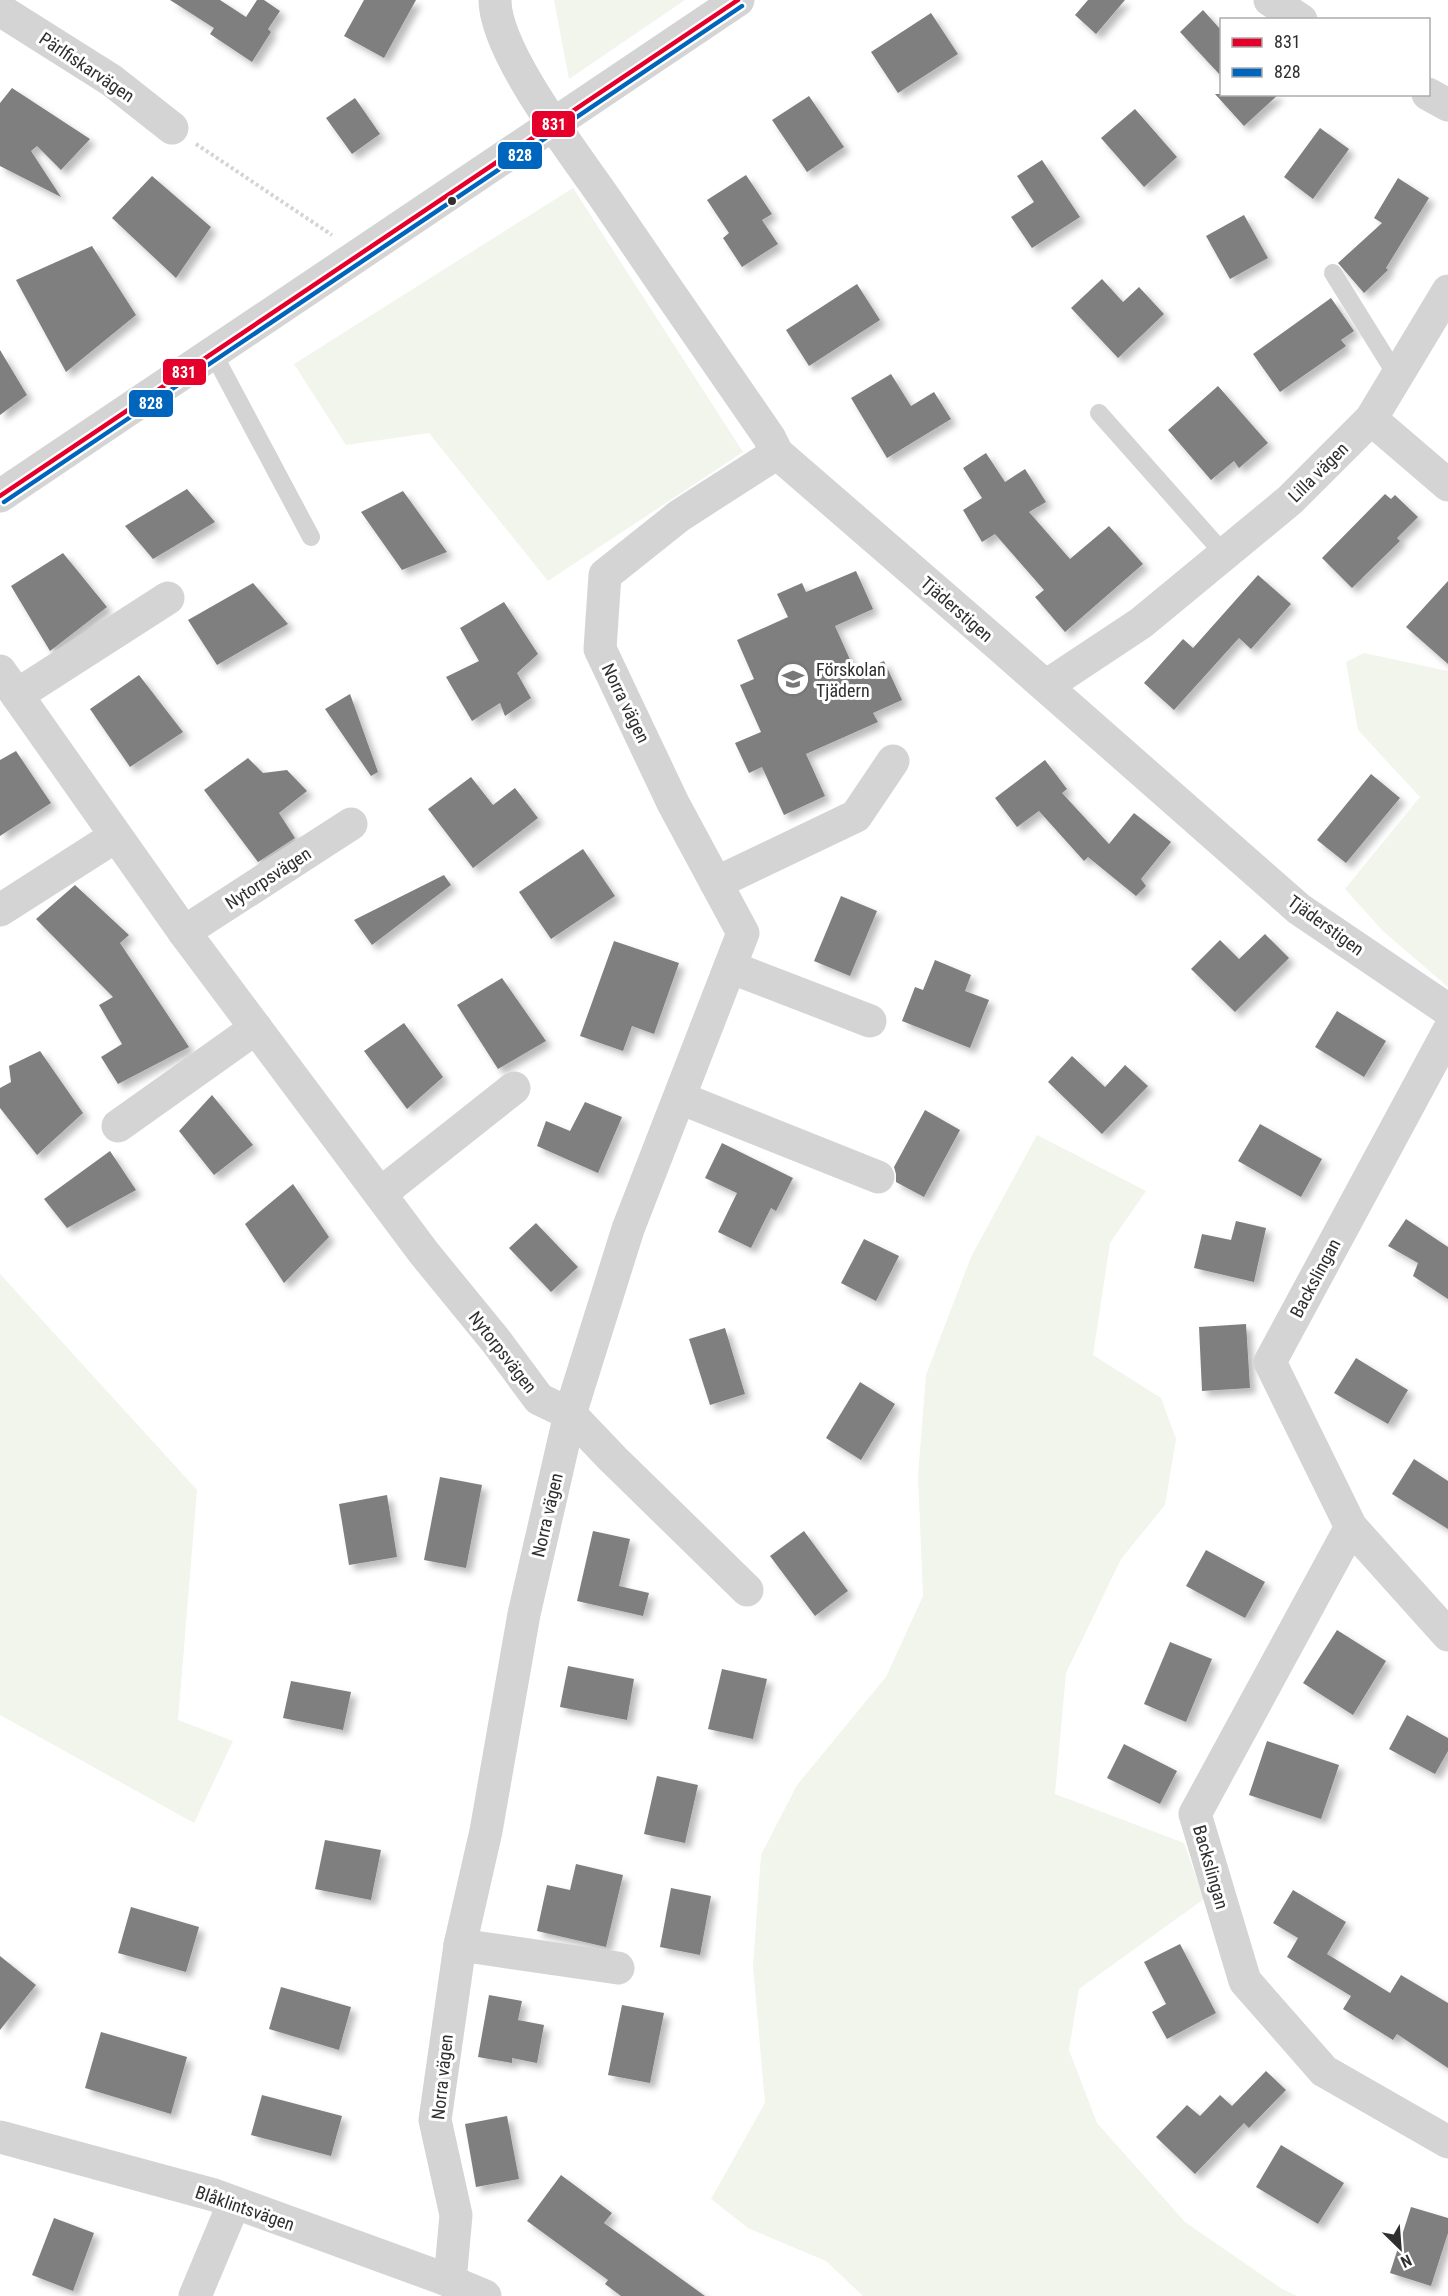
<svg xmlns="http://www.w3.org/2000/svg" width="1448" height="2296" viewBox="0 0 1448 2296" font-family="'Roboto Condensed',sans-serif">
  <defs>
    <filter id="shadow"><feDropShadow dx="5.5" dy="5.5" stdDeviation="3" flood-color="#0004"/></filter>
  </defs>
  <rect width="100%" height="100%" fill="#fff"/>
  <!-- green -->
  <g fill="#f1f5ec">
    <polygon points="554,0 685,0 569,79"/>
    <polygon points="573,188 743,452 548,581 429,433 346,445 294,364"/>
    <polygon points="1364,653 1448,671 1448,987 1383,931 1345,889 1420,797 1358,730 1346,662"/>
    <polygon points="1037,1135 1146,1191 1110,1243 1093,1355 1161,1398 1176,1439 1165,1505 1121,1559 1066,1673 1055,1794 1184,1843 1204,1899 1079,1989 1069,2050 1097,2123 1185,2222 1282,2289 1297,2296 863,2296 826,2261 748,2228 711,2199 765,2103 753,1966 761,1855 797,1785 886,1677 923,1596 918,1476 926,1375 971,1257"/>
    <polygon points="0,1274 197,1490 178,1720 233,1741 194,1823 0,1715"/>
  </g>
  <!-- building -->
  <g fill="#7f7f7f" filter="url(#shadow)">
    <polygon points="170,0 220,0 246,17 257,0 264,0 280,11 268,29 271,32 252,62 210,34 214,28"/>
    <polygon points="364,0 416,0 384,58 344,36"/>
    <polygon points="1088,0 1125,0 1096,34 1075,15"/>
    <polygon points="1203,10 1221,30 1221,76 1180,32"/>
    <polygon points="931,13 958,54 898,93 871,52"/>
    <polygon points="12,88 90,139 61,170 37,146 31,151 61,197 0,166 0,103"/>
    <polygon points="1215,94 1279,94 1244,126"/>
    <polygon points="809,96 844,147 807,172 772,120"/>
    <polygon points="355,98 380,134 352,154 326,118"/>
    <polygon points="1135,109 1177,157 1144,187 1101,138"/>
    <polygon points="1320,128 1349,149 1313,199 1284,177"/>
    <polygon points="1042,160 1080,217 1032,248 1011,217 1034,202 1017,176"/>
    <polygon points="746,175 772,214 762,220 778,244 742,267 723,238 729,233 707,200"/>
    <polygon points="152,176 211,227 176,278 112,218"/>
    <polygon points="1398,178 1429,198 1386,268 1388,270 1364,293 1338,263 1382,223 1374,218"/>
    <polygon points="1244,215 1268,258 1230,279 1206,236"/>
    <polygon points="92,246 136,315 66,372 16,280"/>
    <polygon points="1102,279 1123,302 1139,287 1164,314 1118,358 1071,308"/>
    <polygon points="857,284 880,320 809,366 786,330"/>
    <polygon points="1331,298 1354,331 1341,340 1346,346 1280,392 1253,354"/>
    <polygon points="0,350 27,395 0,415"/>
    <polygon points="891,374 911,406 934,392 951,419 887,458 851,398"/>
    <polygon points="1218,386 1268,443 1239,468 1234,461 1211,480 1168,430"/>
    <polygon points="986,453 1005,482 1025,469 1046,502 1029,512 1070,559 1109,526 1143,564 1065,632 1035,597 1044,590 995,534 982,542 963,510 982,498 963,468"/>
    <polygon points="187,489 215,522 153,559 125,526"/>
    <polygon points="403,491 447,552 402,570 361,512"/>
    <polygon points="1385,494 1391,499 1395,495 1418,517 1397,538 1400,541 1352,588 1322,558"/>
    <polygon points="63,553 107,607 50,651 11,586"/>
    <polygon points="856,571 873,609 835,626 856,673 884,661 902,700 873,713 878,722 806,754 825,796 784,815 762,767 749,773 735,743 761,732 740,685 754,679 737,640 788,617 777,594 802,583 806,592"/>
    <polygon points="1258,575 1291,604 1251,649 1239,638 1174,710 1144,683 1183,639 1193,648"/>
    <polygon points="1448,581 1448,664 1406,627"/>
    <polygon points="253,583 288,624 217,665 188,620"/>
    <polygon points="504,602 538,654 517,673 531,698 505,716 500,703 472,721 446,677 479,661 460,628"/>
    <polygon points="139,675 183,732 130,767 90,709"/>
    <polygon points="350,694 378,772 371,776 325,709"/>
    <polygon points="16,751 51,803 0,836 0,760"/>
    <polygon points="248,758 263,773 287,770 307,791 279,813 295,838 258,862 204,790"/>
    <polygon points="1045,760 1067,789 1062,793 1109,844 1134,813 1171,842 1141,879 1146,886 1136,896 1088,857 1084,861 1039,811 1017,827 995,798"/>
    <polygon points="1371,774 1400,798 1346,863 1317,840"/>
    <polygon points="471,777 493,805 515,788 538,818 473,868 428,809"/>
    <polygon points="583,849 615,896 551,939 519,892"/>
    <polygon points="444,875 451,885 372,945 354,920"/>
    <polygon points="75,885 129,935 120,943 189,1047 118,1084 101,1057 122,1044 99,1005 113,997 36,919"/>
    <polygon points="841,896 877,911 850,976 814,961"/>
    <polygon points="1265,934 1289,958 1235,1012 1191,969 1220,940 1239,959"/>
    <polygon points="614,941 679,963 654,1034 632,1026 623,1051 580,1036"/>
    <polygon points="935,960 971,975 965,991 989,1000 970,1048 902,1021 915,987 923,990"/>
    <polygon points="502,978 546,1041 498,1069 457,1005"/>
    <polygon points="1337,1011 1386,1041 1364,1077 1315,1047"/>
    <polygon points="404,1023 443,1077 407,1109 364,1051"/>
    <polygon points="40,1051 83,1113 37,1155 0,1108 0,1088 11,1082 9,1066"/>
    <polygon points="1072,1056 1105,1087 1125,1065 1148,1086 1102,1134 1048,1082"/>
    <polygon points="212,1095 253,1145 214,1175 179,1131"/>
    <polygon points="585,1102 622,1117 598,1173 537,1146 546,1121 570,1131"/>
    <polygon points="925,1110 960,1130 924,1197 896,1182 896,1174 894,1167"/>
    <polygon points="1260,1124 1322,1159 1301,1197 1238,1161"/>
    <polygon points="722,1143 793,1178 776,1211 771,1208 751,1248 718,1232 737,1193 705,1178"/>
    <polygon points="110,1151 136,1190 67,1228 44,1199"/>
    <polygon points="293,1184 329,1237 284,1283 245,1224"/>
    <polygon points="1406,1219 1448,1247 1448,1299 1413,1276 1418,1263 1388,1246"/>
    <polygon points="1236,1221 1266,1228 1254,1282 1194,1268 1202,1234 1231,1240"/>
    <polygon points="536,1223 578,1267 551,1292 509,1248"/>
    <polygon points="864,1239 899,1256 876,1301 841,1283"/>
    <polygon points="1246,1324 1250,1388 1202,1391 1199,1327"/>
    <polygon points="725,1328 745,1394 710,1405 689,1339"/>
    <polygon points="1356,1358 1408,1390 1388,1424 1334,1393"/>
    <polygon points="860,1382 895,1404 861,1460 826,1438"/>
    <polygon points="1414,1459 1448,1481 1448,1529 1392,1494"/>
    <polygon points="440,1477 482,1485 466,1568 424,1560"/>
    <polygon points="387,1495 397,1557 349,1565 339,1504"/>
    <polygon points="593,1531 630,1539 619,1586 649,1593 643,1616 577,1601"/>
    <polygon points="804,1531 848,1591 815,1616 770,1556"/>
    <polygon points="1206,1550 1265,1582 1245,1618 1186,1586"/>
    <polygon points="1337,1630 1386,1661 1353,1715 1303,1683"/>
    <polygon points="1170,1642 1212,1659 1186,1722 1144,1704"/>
    <polygon points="568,1666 634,1679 627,1720 560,1707"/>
    <polygon points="722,1669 767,1679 753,1739 708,1729"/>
    <polygon points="291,1681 351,1692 343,1730 283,1718"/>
    <polygon points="1407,1715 1448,1738 1448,1751 1435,1774 1389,1749"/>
    <polygon points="1267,1741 1339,1765 1321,1819 1249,1795"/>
    <polygon points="1124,1744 1177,1771 1160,1804 1107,1778"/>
    <polygon points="657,1776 698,1785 685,1843 644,1834"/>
    <polygon points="325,1840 381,1850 371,1900 315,1889"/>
    <polygon points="576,1864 623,1875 606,1947 537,1931 547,1885 570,1890"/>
    <polygon points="671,1888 711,1896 700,1955 660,1947"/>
    <polygon points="1293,1890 1346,1922 1327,1954 1390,1993 1401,1975 1448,2003 1448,2068 1397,2034 1393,2040 1343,2009 1351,1996 1287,1957 1298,1938 1273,1923"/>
    <polygon points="131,1907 199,1927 186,1972 118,1953"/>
    <polygon points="1180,1944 1216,2013 1167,2039 1152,2012 1166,2004 1144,1962"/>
    <polygon points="0,1956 36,1985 0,2030"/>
    <polygon points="281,1987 351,2007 339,2050 269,2029"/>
    <polygon points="489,1995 522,2001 518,2020 544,2025 537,2063 512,2058 512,2063 478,2057"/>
    <polygon points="622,2005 664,2013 650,2083 608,2075"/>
    <polygon points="101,2032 187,2057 171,2114 85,2088"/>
    <polygon points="1266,2071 1286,2090 1249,2128 1244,2123 1195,2174 1156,2137 1187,2105 1200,2116 1220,2095 1232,2106"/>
    <polygon points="262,2095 342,2116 331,2156 251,2135"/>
    <polygon points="507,2116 519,2179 476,2187 465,2124"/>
    <polygon points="1281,2145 1344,2183 1318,2224 1256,2187"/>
    <polygon points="561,2175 612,2213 604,2223 705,2296 621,2296 605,2284 608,2280 527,2221"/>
    <polygon points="1411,2207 1448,2218 1448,2233 1431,2286 1390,2273"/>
    <polygon points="54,2218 94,2233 73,2291 32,2275"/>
  </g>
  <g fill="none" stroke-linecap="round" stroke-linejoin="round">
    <!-- path -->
    <polyline stroke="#d4d4d4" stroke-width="4" stroke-dasharray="3 3" stroke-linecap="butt" points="196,144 332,235"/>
    <!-- service -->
    <g stroke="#d4d4d4" stroke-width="18">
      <polyline points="1333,273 1397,376"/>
      <polyline points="213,353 311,537"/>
      <polyline points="1099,413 1225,555"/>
    </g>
    <!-- minor -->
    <g stroke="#d4d4d4" stroke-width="33">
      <path d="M495 0C495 53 577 157 609 204 662 282 715 359 769 437L777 453 1001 647 1299 909 1448 1010"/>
      <polyline points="1270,0 1301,20"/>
      <polyline points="0,10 111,80 172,128"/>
      <polyline points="1428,94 1448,105"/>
      <polyline points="1371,419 1448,485"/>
      <polyline points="0,496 738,0"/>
      <polyline points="0,671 184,932 424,1253 496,1341 539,1399 570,1414 612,1458 747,1590"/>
      <polyline points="1046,686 1141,623 1290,500 1371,419 1448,291"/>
      <polyline points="17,695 168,598"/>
      <polyline points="716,883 856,816 893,761"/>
      <polyline points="0,910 116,836"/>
      <polyline points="184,932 351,824"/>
      <polyline points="730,967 870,1021"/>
      <polyline points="1448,1032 1270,1362 1351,1527 1448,1635"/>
      <polyline points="680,1098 878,1177"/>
      <polyline points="118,1126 256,1028"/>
      <polyline points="380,1194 514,1088"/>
      <polyline points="1351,1527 1195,1814 1245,1981 1324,2071 1448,2142"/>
      <polyline points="460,1945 486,1831 524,1614 570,1414 628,1229 743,933 673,803 600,649 605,575 679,516 777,453"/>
      <polyline points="0,2137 214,2195 442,2278 485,2296"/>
      <polyline points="450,2281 456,2215 435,2120 460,1945 618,1968"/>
      <polyline points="195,2296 234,2203"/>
    </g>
    <!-- bus-1 casing -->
    <g stroke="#fff" stroke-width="9">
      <polyline id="bus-1" points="0,496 738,0"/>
    </g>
    <!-- bus-2 casing -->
    <g stroke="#fff" stroke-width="9">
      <polyline id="bus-2" points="4,502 742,6"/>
    </g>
    <!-- bus-1 -->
    <use href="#bus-1" stroke="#e4002b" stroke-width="4.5"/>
    <!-- bus-2 -->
    <use href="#bus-2" stroke="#0065bd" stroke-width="4.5"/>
  </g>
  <!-- icons -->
  <defs>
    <g id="school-ring" transform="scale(1.725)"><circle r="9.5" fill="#fff" stroke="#787878" stroke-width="1.5"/><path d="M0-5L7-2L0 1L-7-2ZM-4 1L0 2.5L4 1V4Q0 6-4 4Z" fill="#787878"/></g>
  </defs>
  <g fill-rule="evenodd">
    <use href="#school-ring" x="793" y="679"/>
  </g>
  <!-- markers -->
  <circle fill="#2f2f2f" stroke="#fff" stroke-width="2" cx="452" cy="201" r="5"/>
  <g text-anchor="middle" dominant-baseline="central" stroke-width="6" stroke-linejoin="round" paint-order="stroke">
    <!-- street labels -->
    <g font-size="18" fill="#2f2f2f" stroke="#fff">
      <text transform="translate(87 67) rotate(34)">Pärlfiskarvägen</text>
      <text transform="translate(1318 472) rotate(-45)">Lilla vägen</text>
      <text transform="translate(957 609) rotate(41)">Tjäderstigen</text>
      <text transform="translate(626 703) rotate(64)">Norra vägen</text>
      <text transform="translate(268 878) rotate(-33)">Nytorpsvägen</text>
      <text transform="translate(1326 925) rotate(36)">Tjäderstigen</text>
      <text transform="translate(1315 1278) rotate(-62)">Backslingan</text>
      <text transform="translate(503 1352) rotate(52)">Nytorpsvägen</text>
      <text transform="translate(547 1515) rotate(-77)">Norra vägen</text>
      <text transform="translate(1211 1867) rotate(74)">Backslingan</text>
      <text transform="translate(442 2077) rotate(-84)">Norra vägen</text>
      <text transform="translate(245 2208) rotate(19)">Blåklintsvägen</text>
    </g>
    <!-- poi labels -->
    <g font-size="18" fill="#2f2f2f" stroke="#fff" text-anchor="start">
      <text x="816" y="669">Förskolan<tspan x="816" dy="21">Tjädern</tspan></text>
    </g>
  </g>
  <g stroke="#fff" stroke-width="2">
    <rect x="531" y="110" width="45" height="28" rx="6" fill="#e4002b"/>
    <rect x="497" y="141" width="46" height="29" rx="6" fill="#0065bd"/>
    <rect x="162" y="358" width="45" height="28" rx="6" fill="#e4002b"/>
    <rect x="128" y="389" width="46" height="29" rx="6" fill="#0065bd"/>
  </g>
  <g font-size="16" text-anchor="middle" font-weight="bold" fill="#fff">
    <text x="554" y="130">831</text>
    <text x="520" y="161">828</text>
    <text x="184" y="378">831</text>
    <text x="151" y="409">828</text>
  </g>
  <!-- legend -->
  <rect x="1220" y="18" width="210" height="78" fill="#ffffff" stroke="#acacac" stroke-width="1.5"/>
  <rect x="1232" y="38" width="30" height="9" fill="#e4002b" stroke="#acacac" stroke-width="1.5"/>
  <text x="1274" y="48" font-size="18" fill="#2f2f2f">831</text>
  <rect x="1232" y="68" width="30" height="9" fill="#0065bd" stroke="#acacac" stroke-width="1.5"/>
  <text x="1274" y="78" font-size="18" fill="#2f2f2f">828</text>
  <!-- north arrow -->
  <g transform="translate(1400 2248) rotate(155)" stroke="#ffffff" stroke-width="4.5" paint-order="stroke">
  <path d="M0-4.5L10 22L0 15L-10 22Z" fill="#2f2f2f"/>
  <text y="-9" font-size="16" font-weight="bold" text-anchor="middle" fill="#2f2f2f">N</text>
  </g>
</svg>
